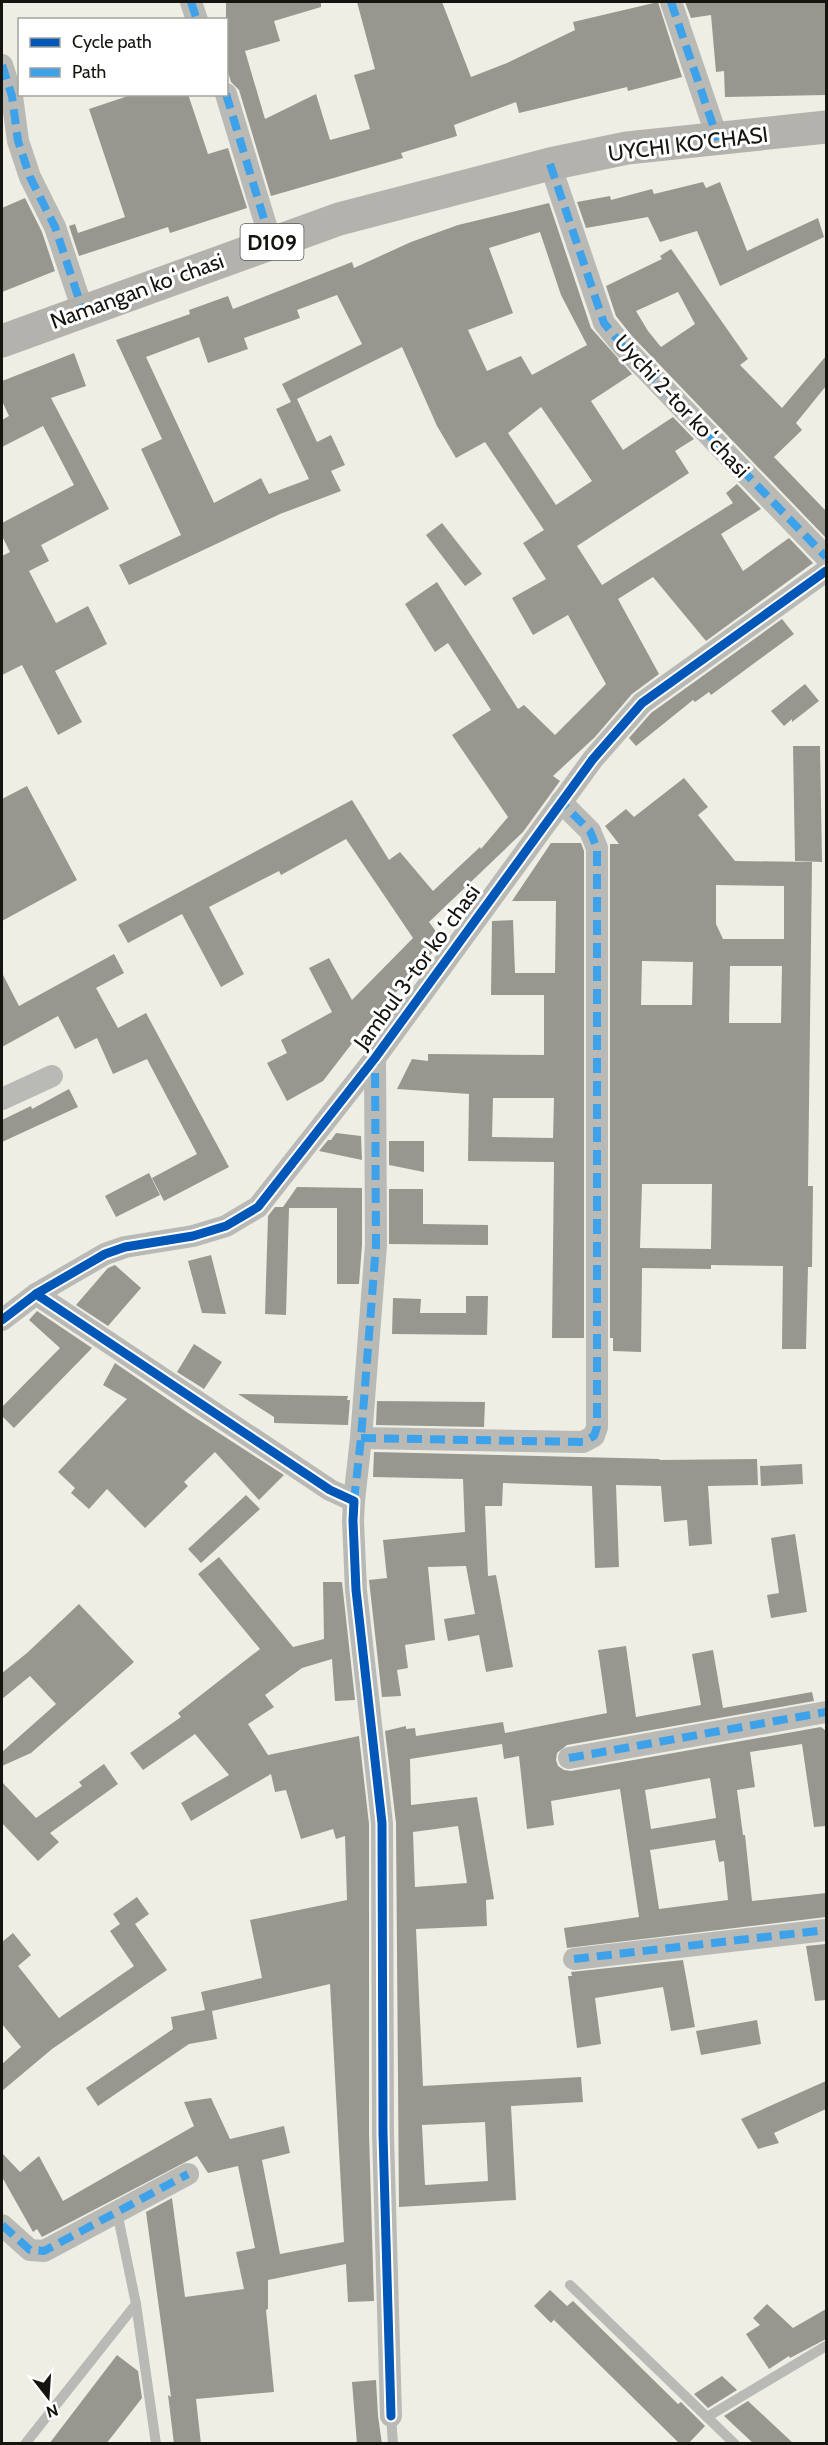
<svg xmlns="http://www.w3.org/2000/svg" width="828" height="2445" viewBox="0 0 828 2445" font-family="Cabin,sans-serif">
  <rect width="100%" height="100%" fill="#efeee4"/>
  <!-- building -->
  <g fill="#98978f" fill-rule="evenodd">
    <polygon points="226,2 321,2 321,7 274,21 280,41 245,51 265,119 316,94 330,140 370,129 354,75 375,69 357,2 442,2 471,77 507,63 575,30 573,22 658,2 682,77 628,91 627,87 519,113 516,102 454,125 457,136 401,153 403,158 271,196 239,90 231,82 226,65"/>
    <polygon points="685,2 826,2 826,95 725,97 724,71 716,72 711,15 691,18"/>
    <polygon points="134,94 188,94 208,154 228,148 247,208 170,233 168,227 79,256 69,226 75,224 78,233 125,217 89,109"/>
    <polygon points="703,182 706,188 720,182 747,251 818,218 824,237 720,286 697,231 660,242 648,217 586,228 577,202 610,196 611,200 652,189 654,194"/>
    <polygon points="25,198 42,232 55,271 2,292 2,208"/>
    <path d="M549 203 591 328 632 374 591 401 623 450 673 417 694 439 675 451 689 473 577 546 602 585 733 503 726 493 737 484 761 509 721 534 743 571 789 538 813 563 706 641 653 577 618 599 659 674 632 694 595 737 553 776 560 781 523 832 429 922 443 941 367 1024 323 1081 287 1101 267 1063 287 1053 281 1040 332 1012 309 968 329 958 352 1000 413 938 346 839 281 875 279 871 209 907 244 974 221 987 182 914 128 943 118 925 352 800 389 860 400 852 433 891 480 847 481 849 508 817 452 735 491 710 448 643 435 652 405 604 437 582 518 709 524 705 555 735 606 684 568 615 533 635 512 598 546 579 523 543 544 530 485 442 456 458 437 426 402 347 297 399 317 442 331 435 345 465 331 471 341 491 280 514 129 585 119 565 181 535 141 449 162 439 116 340 190 314 189 310 228 296 233 309 352 262 354 268 411 242 458 225ZM540 232 561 295 587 345 532 375 521 356 487 371 468 330 513 313 489 248ZM337 295 362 344 282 384 291 402 276 409 309 479 269 494 261 478 214 503 146 357 199 337 208 363 248 349 244 338 300 318 297 310ZM541 407 592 481 556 505 508 433Z"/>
    <path d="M671 249 748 359 740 365 782 408 826 356V386L796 423 802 430 774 457 826 511V538L632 336 616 316 606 286 662 259 660 256ZM678 292 695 324 661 347 648 331 636 311Z"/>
    <polygon points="74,353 86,386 51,398 109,509 41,545 49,561 29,571 56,623 88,606 107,644 55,671 82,722 58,735 22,665 2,675 2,556 10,552 2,536 2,523 74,485 43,426 2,447 2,420 9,416 2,401 2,381"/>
    <polygon points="442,523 482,574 465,586 426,535"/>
    <polygon points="782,619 794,634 711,695 709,692 695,702 693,700 636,746 629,738 651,713"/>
    <polygon points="805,684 819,701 792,722 792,719 784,726 771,711"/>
    <polygon points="793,746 820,746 822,862 795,861"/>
    <path d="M684 778 708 807 698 815 735 861 812 862 808 1186H813L812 1267H808L806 1349H782L783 1266 711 1265V1269L642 1268 641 1352 613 1351V1338H610V844H619L605 826 626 809 634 817ZM716 885 784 886V939H723L716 924ZM642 961 693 962 692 1005H641ZM730 966H782L781 1023H729ZM642 1184H712L711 1249 640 1248Z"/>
    <polygon points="27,786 77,880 2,921 2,799"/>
    <path d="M551 843H581L584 851V1338H552L554 1162 468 1161 469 1094 397 1089 412 1059 428 1061V1054L544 1055V995H491L492 921 513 920 515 973H555L556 901H512ZM493 1098H554L553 1138 492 1137Z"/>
    <polygon points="114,954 124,973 96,988 118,1028 146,1013 229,1167 164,1201 152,1178 197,1154 147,1059 113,1074 97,1038 75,1049 58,1016 2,1047 2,973 19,1006"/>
    <polygon points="69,1089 78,1107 2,1142 2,1120 31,1106 32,1109"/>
    <polygon points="336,1133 361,1136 362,1160 319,1151 328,1140 331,1140"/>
    <polygon points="389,1141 424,1141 424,1172 389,1165"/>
    <polygon points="149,1173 160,1195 116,1217 105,1196"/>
    <polygon points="297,1187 362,1188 362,1245 359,1284 337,1284 337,1208 289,1208 286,1315 265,1314 268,1216 275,1207 283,1207"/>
    <polygon points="389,1189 423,1189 423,1224 488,1225 488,1245 389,1244"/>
    <polygon points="211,1255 226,1314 202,1313 188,1261"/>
    <polygon points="115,1265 141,1288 108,1326 76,1305 108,1268"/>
    <polygon points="466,1296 488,1296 487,1335 392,1334 393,1298 421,1299 420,1313 466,1313"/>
    <polygon points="37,1311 92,1348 14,1428 2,1416 2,1407 60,1348 29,1320"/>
    <polygon points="194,1344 222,1362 204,1389 177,1372"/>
    <polygon points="115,1363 188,1413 284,1475 259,1500 215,1452 184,1482 188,1486 145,1528 107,1489 89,1509 71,1493 75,1488 58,1472 127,1399 103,1385"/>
    <polygon points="238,1394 348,1396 347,1400 350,1400 348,1425 274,1423 274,1417"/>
    <polygon points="377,1401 485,1402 484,1427 376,1425"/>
    <polygon points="374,1452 660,1459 659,1460 757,1459 758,1485 708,1486 712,1544 689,1546 687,1520 664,1522 661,1486 616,1485 619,1567 595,1568 592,1486 503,1483 502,1506 485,1506 488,1576 496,1575 513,1667 486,1672 479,1635 448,1641 444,1619 475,1614 466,1566 428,1567 435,1640 405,1645 408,1668 397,1670 401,1696 382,1697 369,1580 387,1578 383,1540 465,1532 463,1479 373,1477"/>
    <polygon points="802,1464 803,1484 761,1486 760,1466"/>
    <polygon points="246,1495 260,1509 201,1563 188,1549"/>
    <polygon points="795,1534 807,1612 771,1618 767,1595 779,1593 771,1538"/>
    <polygon points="219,1557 293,1647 324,1639 323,1582 342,1582 355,1700 335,1701 332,1659 302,1668 265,1695 274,1707 248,1724 268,1755 359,1736 369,1824 369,2134 374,2301 348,2302 346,2264 268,2280 268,2309 266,2310 274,2392 196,2399 201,2444 174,2444 168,2395 171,2397 146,2212 172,2198 185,2297 244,2289 236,2252 255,2248 238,2166 208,2173 197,2156 42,2237 37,2229 33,2232 2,2177 2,2153 20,2172 39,2156 63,2201 194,2126 184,2102 211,2098 230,2139 284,2126 290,2153 262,2160 280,2254 344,2242 330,1984 212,2011 217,2039 189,2044 98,2106 86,2088 173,2029 171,2017 205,2010 201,1992 262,1978 250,1920 347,1900 345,1836 336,1839 333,1829 301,1839 286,1790 275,1792 271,1774 191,1821 181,1803 229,1775 195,1734 143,1770 130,1753 181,1717 178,1713 260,1649 198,1574"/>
    <polygon points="79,1604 134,1662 31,1753 2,1766 2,1752 56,1704 30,1676 2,1699 2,1673 27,1653"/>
    <path d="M626 1646 636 1717 701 1705 692 1654 713 1650 723 1708 812 1692 814 1701 567 1745 557 1753 556 1760 558 1766 564 1770 571 1771 821 1727 825 1730 826 1742V1826L814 1827 802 1744 750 1752 755 1787 737 1790 743 1835H745L752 1901 826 1893V1917L567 1948 564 1928 639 1917 620 1789 551 1801 554 1825 527 1829 519 1756 504 1759 502 1744 410 1759 411 1805 477 1797 494 1899 486 1900 487 1926 416 1929 423 2086 581 2077 583 2102 511 2106 516 2200 399 2207 396 1823 385 1731 406 1726V1729L415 1728 416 1736 503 1722 505 1733 607 1713 598 1650ZM710 1778 716 1818 651 1829 645 1790ZM458 1826 467 1883 415 1887 413 1832ZM715 1840 719 1862 724 1861 728 1900 659 1909 650 1850ZM485 2122 488 2181 425 2185 422 2125Z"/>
    <polygon points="104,1764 118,1784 50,1833 59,1842 38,1861 2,1823 2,1782 36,1818 82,1786 79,1782"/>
    <polygon points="137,1897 149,1914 135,1924 167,1970 52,2049 2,2091 2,2064 21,2047 2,2024 2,1942 13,1933 31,1955 18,1966 59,2018 134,1966 110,1931 120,1924 113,1914"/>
    <polygon points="826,1944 826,2000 815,2001 806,1946"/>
    <polygon points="683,1960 695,2027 671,2031 663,1987 595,1998 601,2044 577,2048 568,1976 572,1976 571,1972"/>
    <polygon points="757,2020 761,2044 701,2055 696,2031"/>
    <polygon points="826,2081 826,2109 774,2133 779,2143 758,2149 741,2119"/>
    <polygon points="550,2290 567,2306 573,2301 678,2404 681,2402 705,2426 688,2444 680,2444 554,2320 561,2312 551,2323 534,2306"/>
    <polygon points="767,2304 793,2328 826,2309 826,2339 790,2358 789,2356 769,2369 746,2334 760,2325 753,2318"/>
    <polygon points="117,2355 138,2371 142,2398 106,2444 49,2444"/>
    <polygon points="722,2376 737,2390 708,2408 694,2394"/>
    <polygon points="376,2380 378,2416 382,2444 357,2444 352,2382"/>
    <polygon points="748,2401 794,2444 754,2444 724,2416"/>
  </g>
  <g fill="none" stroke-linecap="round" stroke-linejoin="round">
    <!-- lane -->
    <g stroke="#b9b9b6" stroke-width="10">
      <polyline points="570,2285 735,2444"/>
      <polyline points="136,2304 156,2444"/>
      <polyline points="391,2416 393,2444"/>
      <polyline points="707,2417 826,2346"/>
      <polyline points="25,2444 136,2304 117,2212"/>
    </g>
    <!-- street -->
    <g stroke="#b9b9b6" stroke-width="22">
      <polyline points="191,2 197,20"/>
      <polyline points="671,2 718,140"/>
      <polyline points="2,65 12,96 18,141 30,177 55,227 83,311"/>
      <polyline points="226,94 271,242"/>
      <polyline points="550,164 604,323 622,345 826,557"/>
      <polyline points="2,1099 52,1076"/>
      <polyline points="36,1294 330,1490 354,1501 353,1521 356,1590 382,1823 383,2134 391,2416"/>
      <polyline points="2,1320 36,1294 105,1254 125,1247 193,1236 226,1226 258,1207 375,1058 593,759 642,703 826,571"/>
      <polyline points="361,1438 583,1442 594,1436 597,1427 597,848 590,831 561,802"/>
      <polyline points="354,1501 361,1438 376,1245 375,1058"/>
      <polyline points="569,1758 826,1712"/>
      <polyline points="574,1959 826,1930"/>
      <polyline points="2,2225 30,2250 44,2251 188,2174"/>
    </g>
    <!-- primary -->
    <polyline stroke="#b3b2ad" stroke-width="33" points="2,341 339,219 550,164 627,148 826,127"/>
    <!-- quiet -->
    <g stroke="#3da2e9" stroke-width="8" stroke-dasharray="15 8" stroke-linecap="butt">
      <polyline points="191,2 197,20"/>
      <polyline points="671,2 718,140"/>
      <polyline points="2,65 12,96 18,141 30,177 55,227 83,311"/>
      <polyline points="226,94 271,242"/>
      <polyline points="550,164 604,323 622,345 826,557"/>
      <polyline points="361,1438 583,1442 594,1436 597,1427 597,848 590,831 561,802"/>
      <polyline points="354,1501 361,1438 376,1245 375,1058"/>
      <polyline points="569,1758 826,1712"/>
      <polyline points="574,1959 826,1930"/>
      <polyline points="2,2225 30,2250 44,2251 188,2174"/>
    </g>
    <!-- cycleway casing -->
    <g stroke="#fff" stroke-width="13">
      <g id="cycleway">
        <polyline points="36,1294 330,1490 354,1501 353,1521 356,1590 382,1823 383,2134 391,2416"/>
        <polyline points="2,1320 36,1294 105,1254 125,1247 193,1236 226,1226 258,1207 375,1058 593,759 642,703 826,571"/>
      </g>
    </g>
    <!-- cycleway -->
    <use href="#cycleway" stroke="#0057b8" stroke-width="9"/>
  </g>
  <g text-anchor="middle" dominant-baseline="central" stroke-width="6" stroke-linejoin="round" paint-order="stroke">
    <!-- shield labels -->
    <rect fill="#fff" stroke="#5b5a56" stroke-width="1.5" x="240.5" y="224" width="63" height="36" rx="4.5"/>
    <g font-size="21" font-weight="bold" fill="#15140e">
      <text x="272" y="242">D109</text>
    </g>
    <!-- street labels -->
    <g font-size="22" fill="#15140e" stroke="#fff">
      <text transform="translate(688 144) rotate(-7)">UYCHI KO'CHASI</text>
      <text transform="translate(137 291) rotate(-20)">Namangan koʻchasi</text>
      <text transform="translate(682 406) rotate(47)">Uychi 2-tor koʻchasi</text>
      <text transform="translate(417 967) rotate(-54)">Jambul 3-tor koʻchasi</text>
    </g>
  </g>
  <!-- border -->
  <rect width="828" height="2445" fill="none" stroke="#15140e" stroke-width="6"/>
  <!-- legend -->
  <rect x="18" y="18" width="210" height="78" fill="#ffffff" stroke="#a1a19f" stroke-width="1.5"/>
  <rect x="30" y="38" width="30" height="9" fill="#0057b8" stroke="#a1a19f" stroke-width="1.5"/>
  <text x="72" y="48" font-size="18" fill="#15140e">Cycle path</text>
  <rect x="30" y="68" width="30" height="9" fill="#3da2e9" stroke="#a1a19f" stroke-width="1.5"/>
  <text x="72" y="78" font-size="18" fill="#15140e">Path</text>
  <!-- north arrow -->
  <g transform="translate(48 2397) rotate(163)" stroke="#ffffff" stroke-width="4.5" paint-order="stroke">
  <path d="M0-4.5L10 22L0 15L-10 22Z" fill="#15140e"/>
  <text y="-9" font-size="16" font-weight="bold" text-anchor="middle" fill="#15140e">N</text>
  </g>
</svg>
